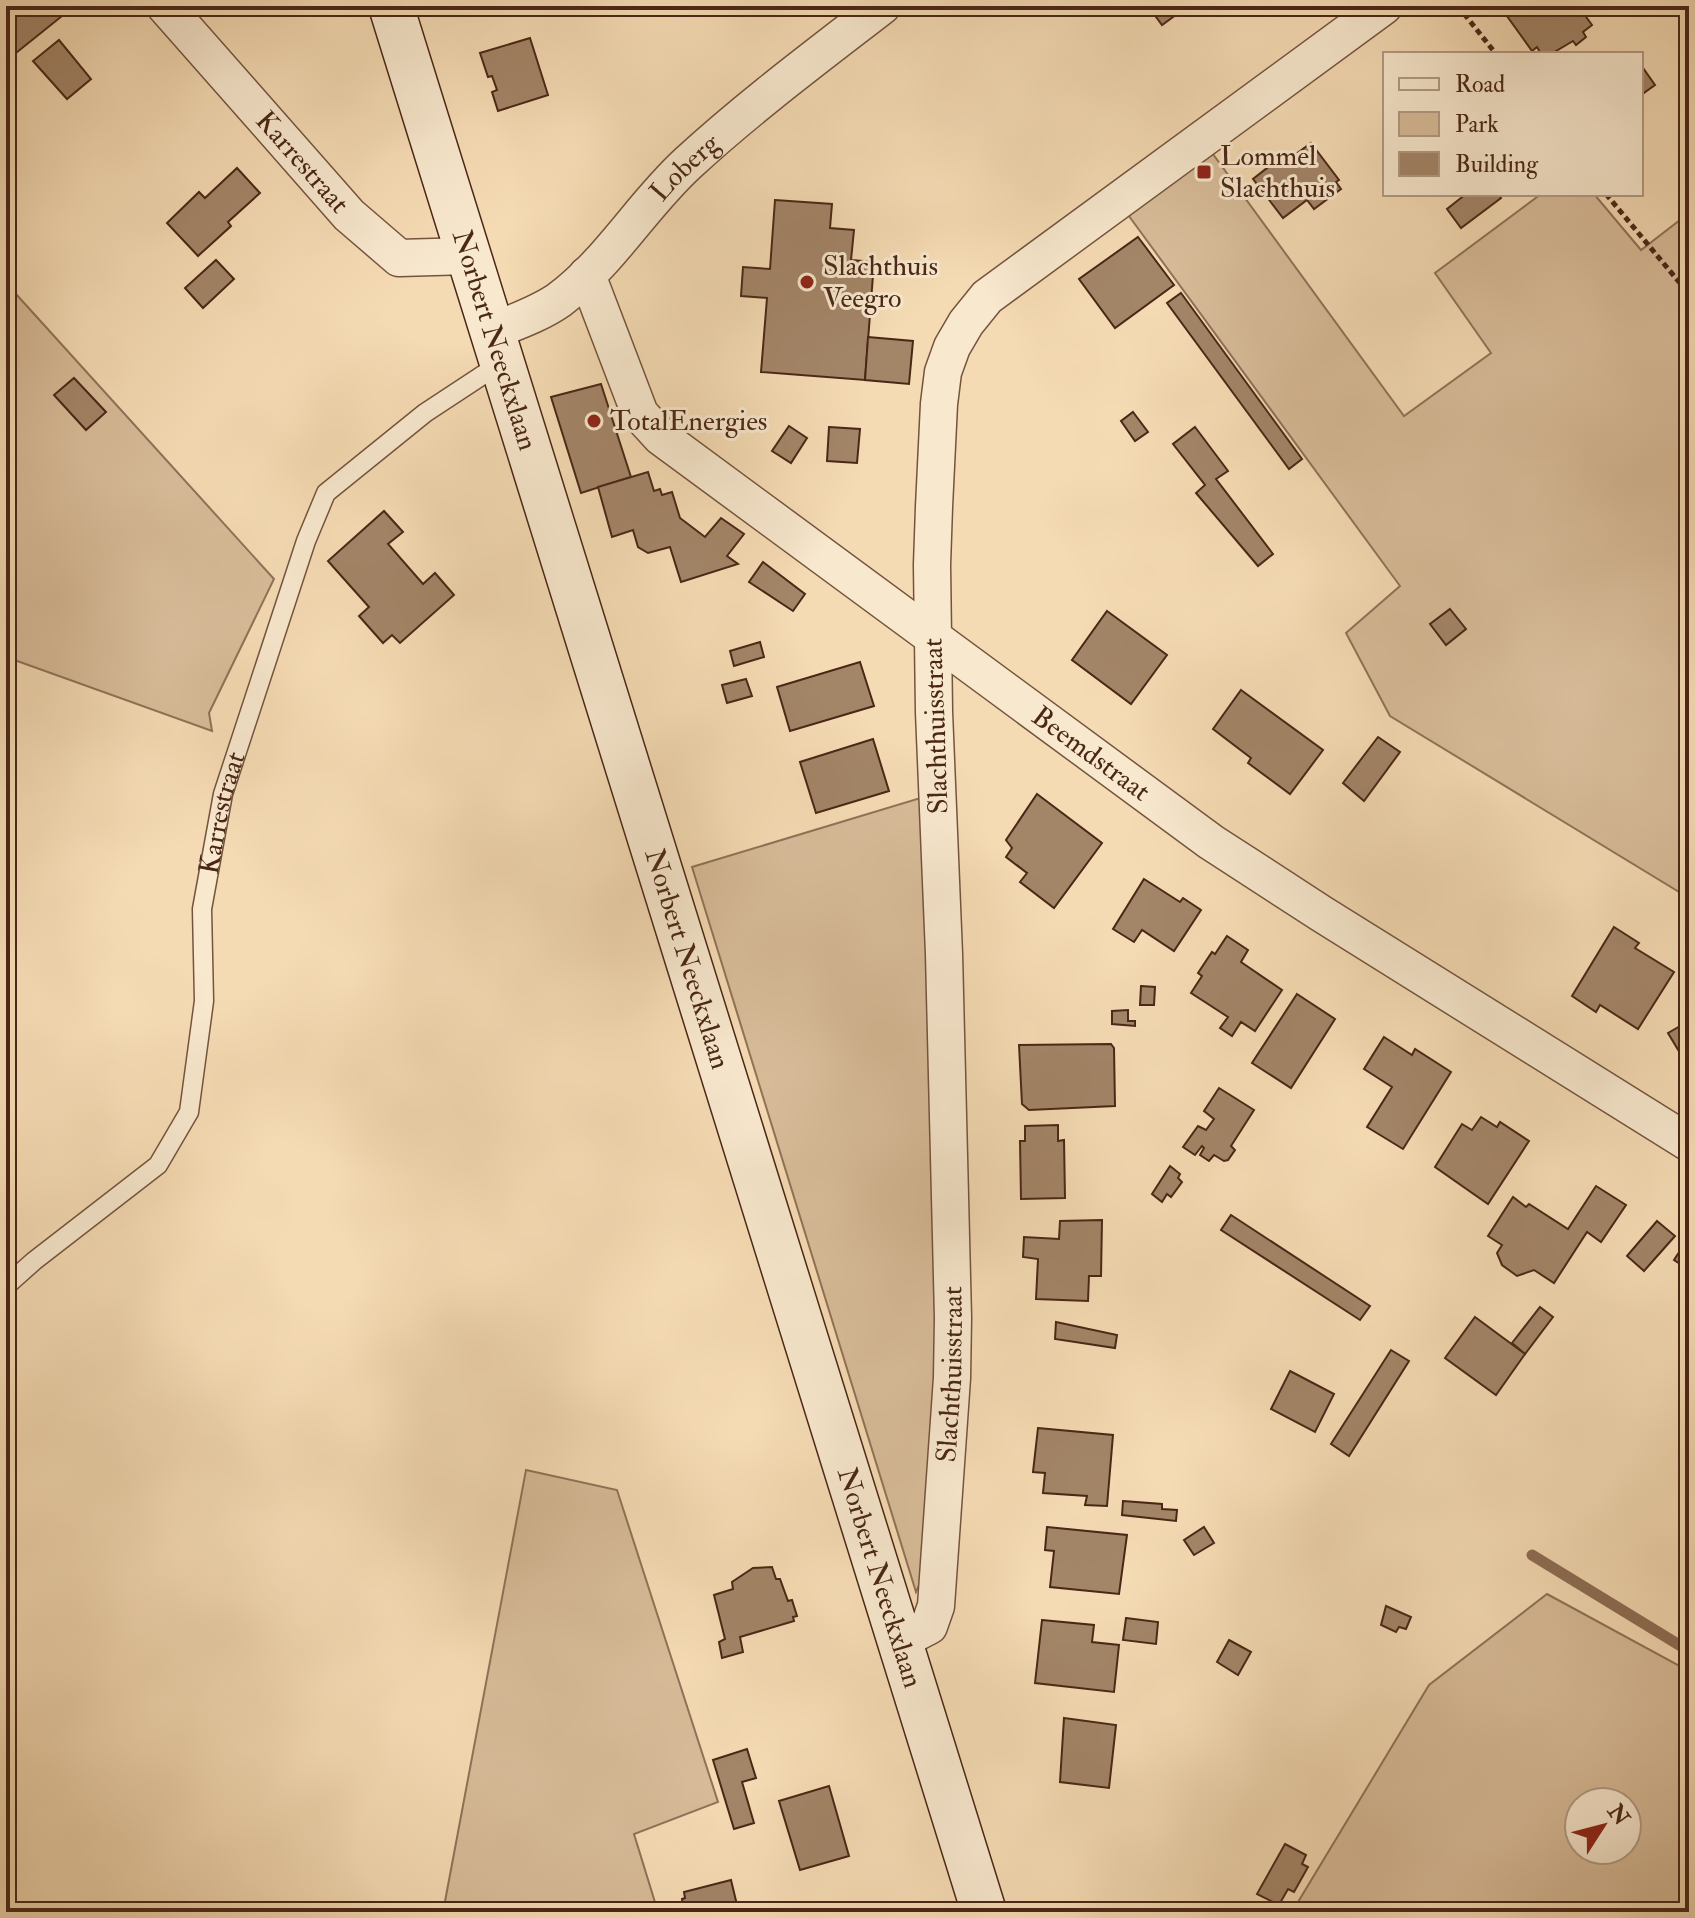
<svg xmlns="http://www.w3.org/2000/svg" width="1695" height="1918" viewBox="0 0 1695 1918" font-family="'IM FELL Double Pica',serif">
  <rect width="100%" height="100%" fill="#f5dbb4"/>
  <filter id="stains"><feTurbulence type="fractalNoise" baseFrequency=".0025" numOctaves="4"/><feColorMatrix values="0 0 0 0 .2 0 0 0 0 .09 0 0 0 0 .02 0 0 0 .5 -.17"/></filter>
  <radialGradient id="worn" r=".72"><stop offset=".6" stop-color="#630" stop-opacity="0"/><stop offset="1" stop-color="#630" stop-opacity=".3"/></radialGradient>
  <!-- green -->
  <g fill="#d8bc99" stroke="#917258" stroke-width="2" fill-rule="evenodd">
    <polygon points="1210,150 1404,416 1491,353 1435,273 1541,194 1594,194 1641,250 1689,213 1689,898 1390,716 1346,633 1400,586 1126,212"/>
    <polygon points="6,283 274,579 209,713 212,731 6,657"/>
    <polygon points="927,796 941,1200 928,1566 916,1592 692,867"/>
    <polygon points="526,1470 617,1490 718,1802 634,1834 658,1912 443,1912"/>
    <path d="M1547 1594 1689 1671V1912H1292L1429 1685ZM1627 1802V1850H1579V1802Z"/>
  </g>
  <g fill="none" stroke-linecap="round" stroke-linejoin="round">
    <!-- stream -->
    <polyline stroke="#8e6e54" stroke-width="11" points="1532,1555 1689,1651"/>
  </g>
  <!-- building -->
  <g fill="#a38568" stroke="#4a2716" stroke-width="2">
    <polygon points="6,6 70,6 72,8 6,61 6,16 8,14"/>
    <polygon points="1148,6 1188,6 1162,25"/>
    <polygon points="1505,6 1578,6 1592,25 1583,32 1586,37 1576,45 1573,41 1551,54 1541,54 1537,47 1532,51 1502,9"/>
    <polygon points="530,38 548,95 498,111 492,92 497,90 492,76 488,77 480,53"/>
    <polygon points="59,40 91,79 67,99 33,61"/>
    <polygon points="1641,65 1655,85 1641,95"/>
    <polygon points="1311,143 1339,180 1336,182 1341,189 1314,209 1307,200 1283,218 1253,179 1276,161 1280,166"/>
    <polygon points="237,168 260,193 228,222 231,226 198,256 167,223 199,192 205,198"/>
    <polygon points="1466,194 1498,194 1501,198 1461,228 1447,209"/>
    <polygon points="775,200 832,204 830,228 854,230 851,260 874,262 865,380 761,372 767,298 741,296 743,267 770,269"/>
    <polygon points="1138,237 1174,285 1115,328 1079,279"/>
    <polygon points="216,260 234,279 203,308 185,288"/>
    <polygon points="1181,293 1302,459 1289,469 1167,303"/>
    <polygon points="868,337 913,341 909,384 865,380"/>
    <polygon points="74,378 106,412 86,430 54,395"/>
    <polygon points="601,384 631,477 581,493 551,397"/>
    <polygon points="1133,412 1148,432 1135,441 1121,421"/>
    <polygon points="789,426 807,438 791,463 772,451"/>
    <polygon points="829,427 860,429 857,463 827,461"/>
    <polygon points="1195,427 1228,471 1216,479 1273,554 1258,566 1196,493 1205,485 1173,444"/>
    <polygon points="648,472 654,491 660,489 662,495 672,492 680,518 705,537 721,518 744,534 727,556 738,564 681,582 670,547 648,553 638,547 633,530 612,537 598,487"/>
    <polygon points="384,511 403,532 388,544 423,584 435,573 454,595 400,643 392,635 383,643 359,616 369,607 328,561"/>
    <polygon points="763,562 805,594 793,611 749,582"/>
    <polygon points="1450,609 1466,629 1446,645 1430,624"/>
    <polygon points="1107,611 1167,655 1131,704 1072,660"/>
    <polygon points="760,642 764,657 734,666 730,651"/>
    <polygon points="860,662 874,706 790,731 777,687"/>
    <polygon points="746,679 752,696 727,703 722,685"/>
    <polygon points="1241,690 1323,750 1290,794 1248,763 1251,758 1213,729"/>
    <polygon points="1378,737 1400,752 1364,801 1343,783"/>
    <polygon points="873,739 889,791 816,813 800,762"/>
    <polygon points="1037,794 1102,843 1054,908 1020,882 1027,873 1006,857 1012,848 1006,840"/>
    <polygon points="1144,879 1180,902 1183,898 1201,910 1174,951 1142,930 1134,942 1113,929"/>
    <polygon points="1614,927 1639,943 1635,948 1674,972 1638,1029 1600,1005 1596,1012 1572,996"/>
    <polygon points="1227,936 1248,950 1241,962 1282,990 1255,1031 1241,1022 1232,1036 1220,1028 1228,1017 1191,993 1202,976 1198,973 1212,952 1215,954"/>
    <polygon points="1141,986 1155,987 1154,1005 1140,1005"/>
    <polygon points="1297,994 1335,1019 1291,1088 1252,1063"/>
    <polygon points="1128,1010 1128,1021 1135,1021 1135,1026 1112,1024 1112,1011"/>
    <polygon points="1689,1021 1689,1068 1668,1033"/>
    <polygon points="1384,1037 1412,1055 1415,1049 1451,1072 1403,1149 1367,1127 1392,1087 1364,1069"/>
    <polygon points="1111,1044 1114,1048 1115,1106 1029,1110 1022,1104 1019,1045"/>
    <polygon points="1219,1088 1254,1110 1231,1146 1235,1150 1228,1160 1224,1161 1214,1155 1209,1161 1200,1155 1204,1148 1202,1146 1195,1155 1183,1147 1198,1126 1206,1130 1214,1119 1204,1111"/>
    <polygon points="1481,1117 1497,1127 1500,1122 1529,1141 1488,1204 1435,1167 1462,1124 1472,1130"/>
    <polygon points="1058,1125 1058,1141 1064,1140 1065,1198 1021,1199 1020,1141 1025,1141 1025,1126"/>
    <polygon points="1170,1166 1180,1174 1178,1178 1182,1182 1171,1197 1167,1194 1162,1202 1152,1194"/>
    <polygon points="1596,1186 1626,1205 1601,1242 1587,1232 1554,1283 1534,1270 1517,1276 1502,1265 1497,1253 1502,1245 1488,1236 1513,1197 1526,1207 1529,1204 1568,1229"/>
    <polygon points="1231,1215 1370,1306 1360,1320 1221,1230"/>
    <polygon points="1102,1220 1101,1276 1089,1276 1088,1301 1036,1299 1038,1259 1023,1257 1024,1237 1059,1239 1060,1221"/>
    <polygon points="1657,1221 1675,1236 1644,1271 1627,1256"/>
    <polygon points="1689,1237 1689,1270 1674,1260"/>
    <polygon points="1540,1307 1553,1317 1525,1354 1512,1343"/>
    <polygon points="1475,1317 1525,1354 1496,1395 1445,1358"/>
    <polygon points="1056,1322 1117,1335 1115,1348 1055,1339"/>
    <polygon points="1391,1350 1409,1361 1349,1456 1331,1444"/>
    <polygon points="1290,1371 1334,1394 1315,1432 1271,1409"/>
    <polygon points="1038,1428 1113,1435 1107,1506 1085,1505 1087,1496 1043,1493 1045,1473 1033,1472"/>
    <polygon points="1123,1501 1162,1504 1162,1509 1177,1510 1176,1521 1122,1515"/>
    <polygon points="1047,1527 1127,1535 1119,1594 1050,1587 1054,1551 1045,1550"/>
    <polygon points="1204,1527 1214,1543 1194,1555 1184,1540"/>
    <polygon points="772,1567 776,1579 780,1579 788,1601 792,1600 797,1616 793,1617 794,1621 740,1637 743,1652 722,1658 719,1642 725,1639 714,1595 733,1589 732,1582 753,1568"/>
    <polygon points="1386,1606 1411,1617 1406,1629 1399,1627 1396,1632 1381,1625"/>
    <polygon points="1126,1618 1158,1622 1156,1644 1123,1640"/>
    <polygon points="1042,1620 1094,1625 1092,1642 1119,1645 1114,1692 1035,1683"/>
    <polygon points="1229,1640 1251,1652 1238,1675 1217,1662"/>
    <polygon points="1064,1718 1116,1725 1109,1788 1060,1782"/>
    <polygon points="747,1749 756,1778 742,1782 754,1823 734,1829 713,1760"/>
    <polygon points="829,1786 849,1856 800,1870 779,1801"/>
    <polygon points="1285,1844 1306,1855 1302,1864 1308,1867 1294,1892 1288,1889 1279,1905 1257,1894"/>
    <polygon points="731,1880 737,1905 743,1903 745,1912 684,1911 682,1899 685,1898 684,1892"/>
  </g>
  <g fill="none" stroke-linecap="round" stroke-linejoin="round">
    <!-- lane casing -->
    <g stroke="#75543e" stroke-width="21">
      <g id="lane">
        <path id="s1" d="M6 1286 34 1261 158 1165 189 1112 204 1001 202 909 223 794 306 541 326 493 425 413 501 363"/>
      </g>
    </g>
    <!-- street casing -->
    <g stroke="#75543e" stroke-width="39">
      <g id="street">
        <path id="s2" d="M165 6 349 215 399 258 469 256"/>
        <path id="s3" d="M587 275 640 414 661 437 1211 842 1322 914 1689 1143"/>
        <path id="s4" d="M493 331C515 322 539 314 559 300 610 262 642 205 688 163 749 107 816 57 882 6"/>
        <path id="s5" d="M900 1641 929 1626 936 1606 952 1378 953 1318 944 954 934 712 932 565 934 507 939 404 943 372 952 347 966 323 987 297 1384 6"/>
      </g>
    </g>
    <!-- secondary casing -->
    <g stroke="#4a2716" stroke-width="47">
      <g id="secondary">
        <path id="s6" d="M391 6 984 1912"/>
      </g>
    </g>
    <!-- path -->
    <g stroke="#4a2716" stroke-width="5" stroke-dasharray="6 4" stroke-linecap="butt">
      <polyline points="1458,6 1496,54"/>
      <polyline points="1606,194 1689,294"/>
    </g>
    <!-- lane -->
    <use href="#lane" stroke="#f8e8ce" stroke-width="18"/>
    <!-- street -->
    <use href="#street" stroke="#f8e8ce" stroke-width="36"/>
    <!-- secondary -->
    <use href="#secondary" stroke="#f8e8ce" stroke-width="44"/>
  </g>
  <!-- markers -->
  <g fill="#8f2418" stroke="#f8e8ce" stroke-width="3">
    <rect x="1196" y="164" width="16" height="16" rx="4"/>
    <circle cx="807" cy="282" r="8"/>
    <circle cx="594" cy="421" r="8"/>
  </g>
  <g text-anchor="middle" dominant-baseline="central" stroke-width="6" stroke-linejoin="round" paint-order="stroke">
    <!-- poi labels -->
    <g font-size="28" fill="#4a2716" stroke="#f8e8ce" text-anchor="start">
      <text x="1220" y="156">Lommel<tspan x="1220" dy="32">Slachthuis</tspan></text>
      <text x="823" y="266">Slachthuis<tspan x="823" dy="32">Veegro</tspan></text>
      <text x="610" y="421">TotalEnergies</text>
    </g>
    <!-- street labels -->
    <g font-size="28" fill="#4a2716" stroke="#f8e8ce">
      <text stroke="none"><textPath href="#s2" startOffset="208">Karrestraat</textPath></text>
      <text stroke="none"><textPath href="#s4" startOffset="256">Loberg</textPath></text>
      <text stroke="none"><textPath href="#s6" startOffset="350">Norbert Neeckxlaan</textPath></text>
      <text transform="translate(936 726) rotate(-92)">Slachthuisstraat</text>
      <text stroke="none"><textPath href="#s3" startOffset="714">Beemdstraat</textPath></text>
      <text stroke="none"><textPath href="#s1" startOffset="558">Karrestraat</textPath></text>
      <text stroke="none"><textPath href="#s6" startOffset="998">Norbert Neeckxlaan</textPath></text>
      <text stroke="none"><textPath href="#s5" startOffset="286">Slachthuisstraat</textPath></text>
      <text stroke="none"><textPath href="#s6" startOffset="1646">Norbert Neeckxlaan</textPath></text>
    </g>
  </g>
  <!-- margin -->
  <rect width="1695" height="1918" fill="none" stroke="#f5dbb4" stroke-width="32"/>
  <rect x="8" y="8" width="1679" height="1902" fill="none" stroke="#4a2716" stroke-width="4"/>
  <rect x="16" y="16" width="1663" height="1886" fill="none" stroke="#4a2716" stroke-width="2"/>
  <!-- legend -->
  <rect x="1383" y="52" width="260" height="144" fill="#f8e8ce" stroke="#b29b84" stroke-width="2"/>
  <rect x="1399" y="78" width="40" height="12" fill="#f8e8ce" stroke="#b29b84" stroke-width="2"/>
  <text x="1455" y="92" font-size="24" fill="#4a2716">Road</text>
  <rect x="1399" y="112" width="40" height="24" fill="#d8bc99" stroke="#b29b84" stroke-width="2"/>
  <text x="1455" y="132" font-size="24" fill="#4a2716">Park</text>
  <rect x="1399" y="152" width="40" height="24" fill="#a38568" stroke="#b29b84" stroke-width="2"/>
  <text x="1455" y="172" font-size="24" fill="#4a2716">Building</text>
  <!-- north arrow -->
  <g transform="translate(1603 1826) rotate(54)"><circle r="38" fill="#f8e8ce" stroke="#b29b84" stroke-width="2"/>
  <path d="M0-6L14 30L0 20L-14 30Z" fill="#8f2418"/>
  <text y="-12" font-size="22" font-weight="bold" text-anchor="middle" fill="#4a2716">N</text>
  </g>
  <rect width="100%" height="100%" filter="url(#stains)"/>
  <rect width="100%" height="100%" fill="url(#worn)"/>
</svg>
